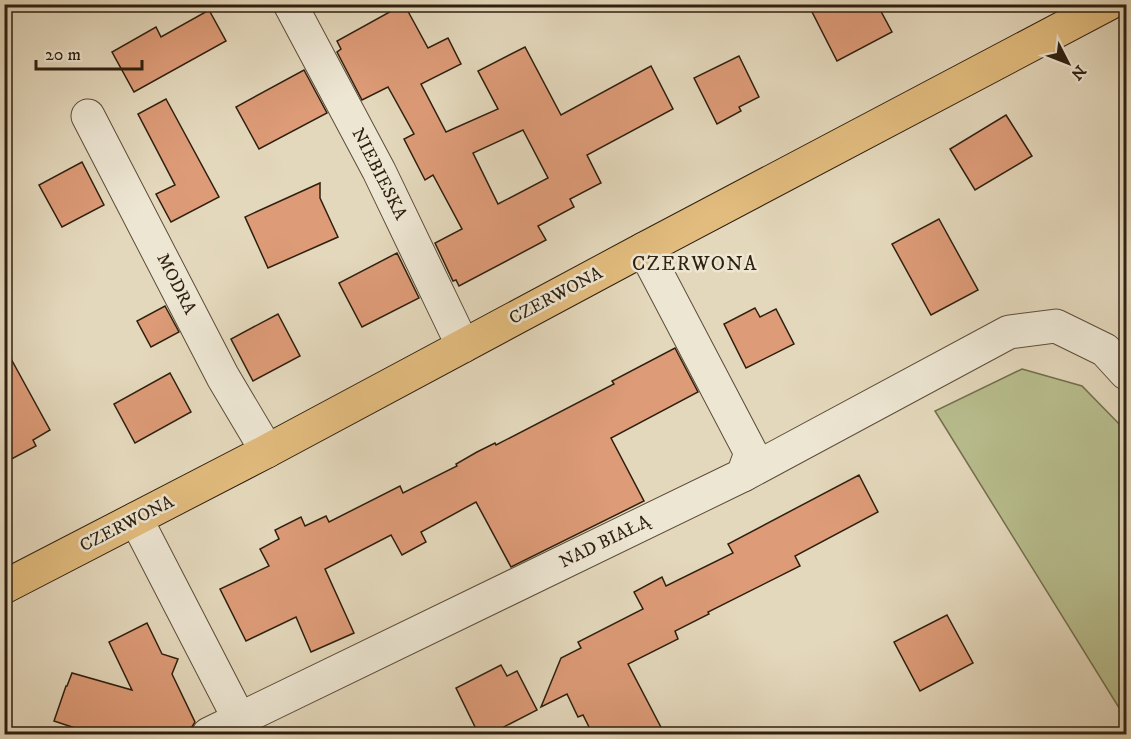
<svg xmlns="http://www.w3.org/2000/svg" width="1131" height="739" viewBox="0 0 1131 739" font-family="'IM FELL DW Pica',serif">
  <rect width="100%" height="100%" fill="#e4d8bc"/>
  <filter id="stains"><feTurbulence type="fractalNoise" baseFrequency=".00333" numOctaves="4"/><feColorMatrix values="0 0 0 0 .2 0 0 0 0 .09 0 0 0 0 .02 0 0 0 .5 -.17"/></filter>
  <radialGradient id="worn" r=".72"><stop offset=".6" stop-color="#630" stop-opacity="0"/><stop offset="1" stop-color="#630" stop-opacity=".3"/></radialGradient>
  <!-- green -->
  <polygon fill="#b8be8e" stroke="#736e4e" stroke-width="1.5" points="1022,369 1082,386 1126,431 1126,719 935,411"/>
  <!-- building -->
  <g fill="#dd9b77" stroke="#2e1f0f" stroke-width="1.5" fill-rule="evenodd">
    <path d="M404 4 428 48 448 38 461 64 421 84 446 132 498 109 478 71 525 47 561 115 651 66 673 109 587 155 601 183 570 199 574 207 538 226 546 240 459 286 456 280 453 281 435 243 462 229 433 175 425 180 404 139 414 134 388 87 362 100 337 52 341 49 337 41ZM523 130 548 178 498 204 473 153Z"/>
    <polygon points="808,4 877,4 892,32 837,61"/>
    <polygon points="209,10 226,41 134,92 112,52 156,27 161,37"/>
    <polygon points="739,56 759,97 739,107 741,111 717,124 694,78"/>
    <polygon points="304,70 327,113 259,149 236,107"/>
    <polygon points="166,99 219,197 171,222 156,194 175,185 138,114"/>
    <polygon points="1006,115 1032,156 975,190 950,149"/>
    <polygon points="82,162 104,205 62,227 39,185"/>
    <polygon points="320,183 320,198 338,237 268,268 245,217"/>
    <polygon points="939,219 978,290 931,315 892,244"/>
    <polygon points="397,253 419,298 362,327 339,283"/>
    <polygon points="165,306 179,332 151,347 137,321"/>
    <polygon points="755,308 760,317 776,309 794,344 746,368 724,324"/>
    <polygon points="278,314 300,356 253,381 231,339"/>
    <polygon points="4,346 50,430 33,440 36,446 4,463"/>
    <polygon points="675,348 698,392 611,438 644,501 511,567 476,502 421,532 426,542 402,555 391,535 325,569 354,633 311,652 296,617 246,641 220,589 269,566 260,549 279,539 275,530 301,517 305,526 326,516 329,522 400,486 403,493 457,466 456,464 477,452 495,443 496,445 614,384 612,381"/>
    <polygon points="170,373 191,412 135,443 114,404"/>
    <polygon points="859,475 878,512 795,556 800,566 708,612 709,614 675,631 678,639 628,664 665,735 593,735 583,715 578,717 567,694 541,707 561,658 581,648 578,642 643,609 634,592 662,577 666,586 733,553 728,544"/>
    <polygon points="947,615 973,663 920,691 894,642"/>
    <polygon points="147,623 162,654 178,659 172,674 195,722 192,727 177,735 96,735 54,721 66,686 67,686 72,673 132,690 109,642"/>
    <polygon points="501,665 507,676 517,671 537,710 488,735 479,735 456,688"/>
  </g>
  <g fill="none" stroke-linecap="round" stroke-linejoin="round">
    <!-- minor casing -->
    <g stroke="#5c4d3a" stroke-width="35">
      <g id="minor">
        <polyline points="290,4 379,171 463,346"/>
        <polyline points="88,116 223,377 267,451"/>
        <polyline points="743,475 1009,332 1056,326 1105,350 1126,373"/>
        <polyline points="136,519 247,734"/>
        <polyline points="209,734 743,475 751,453 644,249"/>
      </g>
    </g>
    <!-- major casing -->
    <g stroke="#2e1f0f" stroke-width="35">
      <polyline id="major" points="4,587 267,451 644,249 1108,4"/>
    </g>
    <!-- minor -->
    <use href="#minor" stroke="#ede6d3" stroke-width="33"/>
    <!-- major -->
    <use href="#major" stroke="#e2bc7e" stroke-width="33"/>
  </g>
  <g text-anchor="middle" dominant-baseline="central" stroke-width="5" stroke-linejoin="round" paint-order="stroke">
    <!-- street labels -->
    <g font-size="18" fill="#2e1f0f" stroke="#ede6d3">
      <text transform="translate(379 174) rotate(63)">NIEBIESKA</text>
      <text transform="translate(176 284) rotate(63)">MODRA</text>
      <text transform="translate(556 296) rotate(-28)">CZERWONA</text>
      <text transform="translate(127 524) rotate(-27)">CZERWONA</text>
      <text transform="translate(605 542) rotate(-26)">NAD BIAŁĄ</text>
    </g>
    <!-- neighbourhood labels -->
    <g font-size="20" letter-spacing="1.5" fill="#2e1f0f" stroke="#ede6d3">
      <text x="695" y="264">CZERWONA</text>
    </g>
  </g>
  <!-- margin -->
  <rect width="1131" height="739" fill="none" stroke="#e4d8bc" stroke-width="24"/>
  <rect x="6" y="6" width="1119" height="727" fill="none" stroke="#2e1f0f" stroke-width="3"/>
  <rect x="12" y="12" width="1107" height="715" fill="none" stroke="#2e1f0f" stroke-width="1.5"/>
  <!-- north arrow -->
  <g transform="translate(1068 63) rotate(132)" stroke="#ede6d3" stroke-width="4.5" paint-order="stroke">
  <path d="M0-4.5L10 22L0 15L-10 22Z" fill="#2e1f0f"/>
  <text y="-9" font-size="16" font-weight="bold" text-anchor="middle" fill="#2e1f0f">N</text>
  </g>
  <!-- scale -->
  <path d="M36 60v9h106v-9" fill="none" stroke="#2e1f0f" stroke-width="3"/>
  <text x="45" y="60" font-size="18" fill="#2e1f0f" stroke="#ede6d3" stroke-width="4.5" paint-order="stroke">20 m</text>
  <rect width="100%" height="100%" filter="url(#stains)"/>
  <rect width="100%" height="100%" fill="url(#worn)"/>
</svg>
